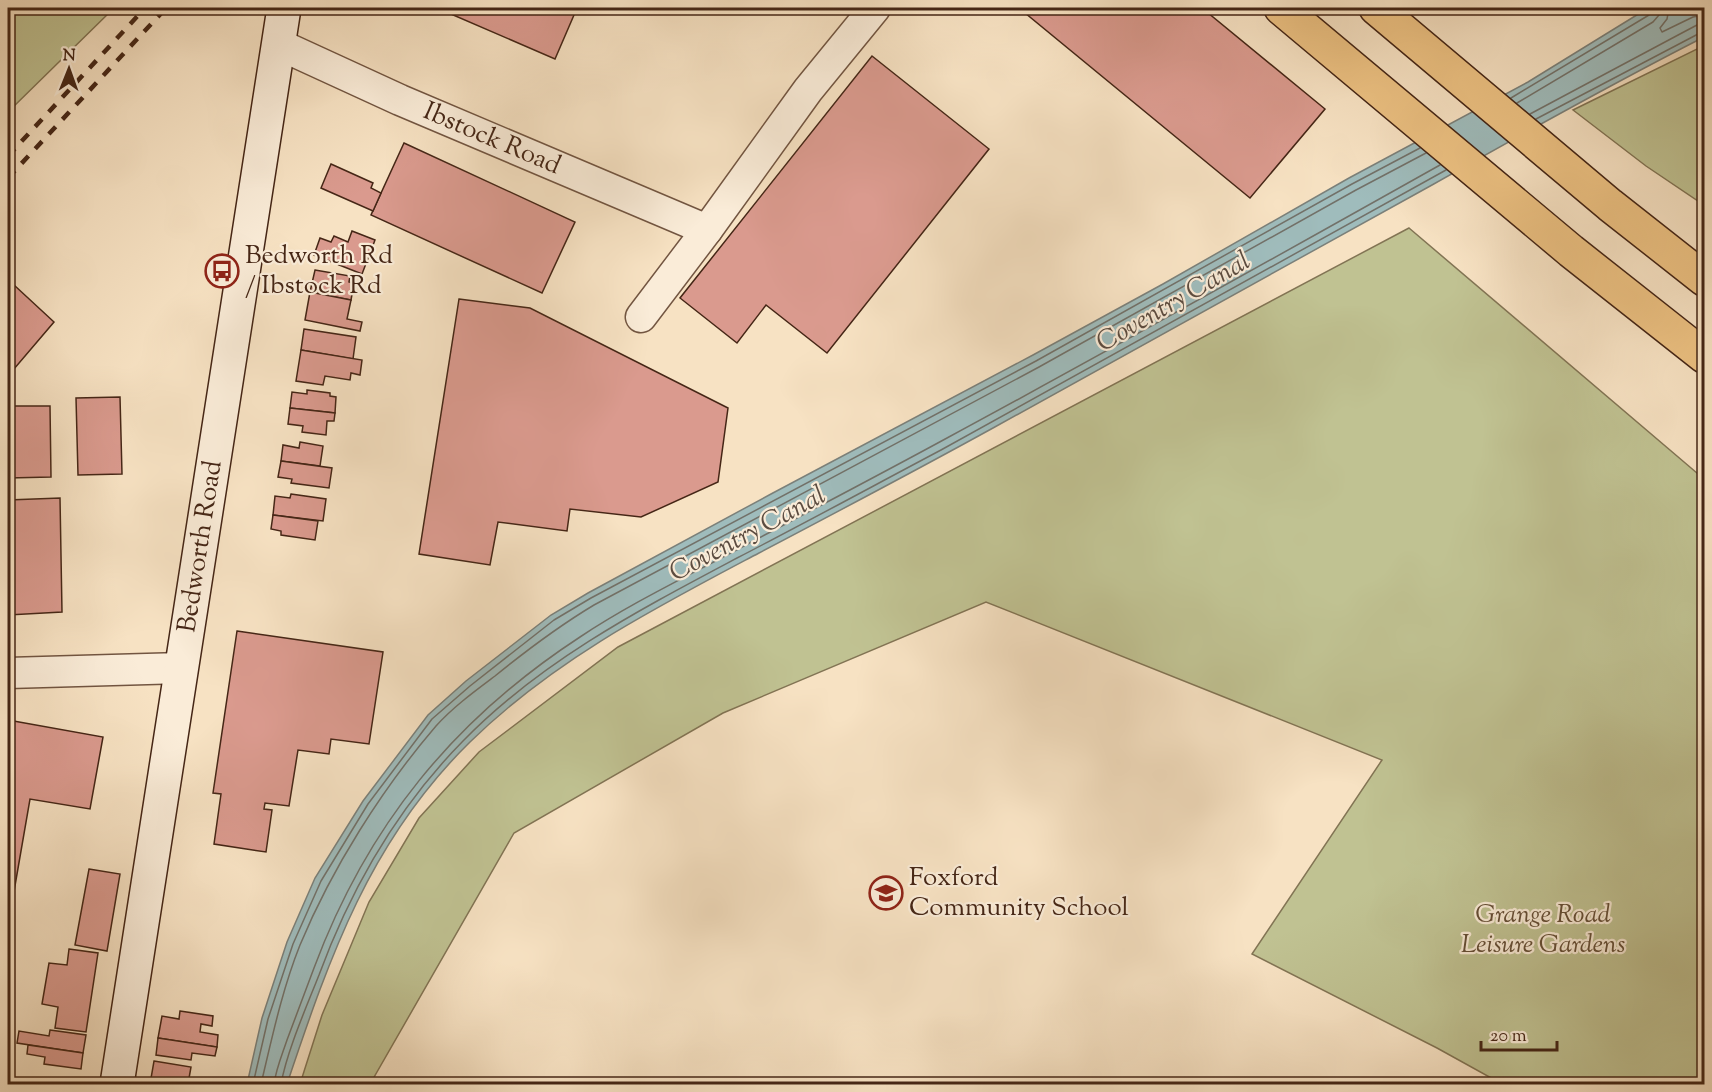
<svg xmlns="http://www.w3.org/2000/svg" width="1712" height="1092" viewBox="0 0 1712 1092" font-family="'Sorts Mill Goudy',serif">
  <rect width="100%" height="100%" fill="#f7e2c3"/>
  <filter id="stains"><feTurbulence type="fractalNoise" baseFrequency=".00333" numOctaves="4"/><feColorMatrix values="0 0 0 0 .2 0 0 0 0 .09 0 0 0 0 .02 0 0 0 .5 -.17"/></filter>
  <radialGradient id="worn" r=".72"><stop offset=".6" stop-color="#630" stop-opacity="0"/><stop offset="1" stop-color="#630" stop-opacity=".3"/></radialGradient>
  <!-- green -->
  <g fill="#c0c292" stroke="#827454" stroke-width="1.5">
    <polygon points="8,8 114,8 8,112"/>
    <polygon points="1701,47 1704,49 1704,205 1646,166 1573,110"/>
    <polygon points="1409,228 1704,479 1704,1084 1502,1084 1437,1048 1252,954 1382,760 986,602 723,713 514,833 373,1079 372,1084 300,1084 322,1015 369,902 419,818 479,752 618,647"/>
  </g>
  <!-- water -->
  <path fill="#9fbcbc" stroke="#7b807a" stroke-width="1.5" d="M1653 8H1704V37C1612 84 1522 134 1432 185 1285 266 1139 348 993 428 915 471 837 512 759 553 655 608 555 659 470 742 370 840 330 956 287 1084H247L262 1018 287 942 315 878 363 801 428 715 466 681 551 615 588 593 771 494 1033 355 1163 284 1349 178 1528 82 1640 13Z"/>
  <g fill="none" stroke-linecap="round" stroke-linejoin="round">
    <!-- shore -->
    <g stroke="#727169" stroke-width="1.5">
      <polyline points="1669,8 1667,19 1660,28 1662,32 1693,17 1704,15"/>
      <polyline points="1511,98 1649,15 1653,8"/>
      <polyline points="1517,103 1653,22 1659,15 1660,8"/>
      <polyline points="1530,114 1680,34 1697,25 1704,24"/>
      <polyline points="1536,119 1700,33 1704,32"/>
      <polyline points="253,1084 268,1019 293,944 321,881 368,804 432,719 470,686 554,620 591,598 1036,361 1352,184 1420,148"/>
      <path d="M261 1084C272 1038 282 990 300 945 332 868 382 789 436 726 453 707 475 691 495 676 527 650 559 626 594 605L1039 367 1356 190 1426 153"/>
      <path d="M274 1084C276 1069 282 1055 287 1040 296 1016 305 992 314 968 367 826 453 720 580 637 631 603 688 576 742 547 810 511 879 475 947 438 1112 349 1276 257 1440 165"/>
      <path d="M281 1084C287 1051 306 1008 319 975 351 888 397 808 463 741 541 661 639 610 737 558 805 523 873 486 941 450 1110 358 1278 264 1446 170"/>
    </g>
  </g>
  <!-- building -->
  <g fill="#da9a8e" stroke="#452616" stroke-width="1.5">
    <polygon points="437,8 577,8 555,59"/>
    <polygon points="1019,8 1202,8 1325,109 1250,198"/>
    <polygon points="872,56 989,149 827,353 766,305 737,343 680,298"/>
    <polygon points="404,143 575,222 542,293 371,215"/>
    <polygon points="331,164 373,183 371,188 381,193 373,211 321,188"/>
    <polygon points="352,231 375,240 362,274 314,255 320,238 331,242 334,236 348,242"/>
    <polygon points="315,270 350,276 349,282 354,283 351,300 310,292"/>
    <polygon points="14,285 54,322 8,376 8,292"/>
    <polygon points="310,292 351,300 347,319 362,322 360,331 305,320"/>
    <polygon points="459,299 530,308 728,408 718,482 641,517 570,509 567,531 498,522 490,565 419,554"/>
    <polygon points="304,329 356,337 353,359 301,350"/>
    <polygon points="301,350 362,360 360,375 351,373 350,380 325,376 323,385 296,381"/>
    <polygon points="307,390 330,393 330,396 336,397 335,413 290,408 292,392 307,394"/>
    <polygon points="120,397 122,474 78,475 76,398"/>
    <polygon points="8,406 50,406 51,477 8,478"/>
    <polygon points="290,408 335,413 334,421 327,421 326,435 302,432 303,426 288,424"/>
    <polygon points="300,442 323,446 320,466 281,461 283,445 299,448"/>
    <polygon points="281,461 332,468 329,488 291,483 292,479 278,477"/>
    <polygon points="291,494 326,499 323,521 273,515 275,496 290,498"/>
    <polygon points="60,498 62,612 8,615 8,500"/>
    <polygon points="273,515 318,521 315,540 281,535 281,531 271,529"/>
    <polygon points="237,631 383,652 369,744 331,739 329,754 298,750 289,806 265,803 264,809 272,810 266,852 214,844 221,794 213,793"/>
    <polygon points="8,720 103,737 90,809 30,799 8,926"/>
    <polygon points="89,869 120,874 107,951 75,945"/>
    <polygon points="69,949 98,953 86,1032 55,1028 58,1007 42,1004 49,963 67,965"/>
    <polygon points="180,1011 213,1016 212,1026 201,1024 200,1032 218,1035 217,1047 158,1038 162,1016 179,1019"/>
    <polygon points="50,1030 86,1035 83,1053 17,1043 19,1031 49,1036"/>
    <polygon points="158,1038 217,1047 215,1056 192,1053 191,1060 156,1055"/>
    <polygon points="28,1045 83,1053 81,1069 44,1064 45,1057 27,1054"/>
    <polygon points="154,1061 191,1067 188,1084 150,1084"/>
  </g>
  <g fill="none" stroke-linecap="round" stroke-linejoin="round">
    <!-- street casing -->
    <g stroke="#725541" stroke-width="33">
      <g id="street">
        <path id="s1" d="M278 44 400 100 707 230"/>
        <polyline points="641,317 707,230 808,90 875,8"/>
        <polyline points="8,673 182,668"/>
      </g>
    </g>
    <!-- secondary casing -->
    <g stroke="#452616" stroke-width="36">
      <g id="secondary">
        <path id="s2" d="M117 1084 284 8"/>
      </g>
    </g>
    <!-- highway casing -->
    <g stroke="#452616" stroke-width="36">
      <g id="highway">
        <polyline points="1281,8 1571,251 1704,356"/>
        <polyline points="1376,8 1610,205 1704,279"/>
      </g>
    </g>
    <!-- street -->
    <use href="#street" stroke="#faecd8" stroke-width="30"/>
    <!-- secondary -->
    <use href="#secondary" stroke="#faecd8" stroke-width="33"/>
    <!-- highway -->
    <use href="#highway" stroke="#ecc182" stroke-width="33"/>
    <!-- rail -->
    <g stroke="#452616" stroke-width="4.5" stroke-dasharray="10 10" stroke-linecap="butt">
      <polyline points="8,156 145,8"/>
      <polyline points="8,178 166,8"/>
    </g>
  </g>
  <!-- icons -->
  <defs>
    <g id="bus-ring" transform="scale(1.725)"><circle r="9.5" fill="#faecd8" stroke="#8f2418" stroke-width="1.5"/><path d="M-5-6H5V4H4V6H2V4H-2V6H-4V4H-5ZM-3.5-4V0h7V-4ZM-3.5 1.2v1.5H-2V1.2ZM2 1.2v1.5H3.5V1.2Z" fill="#8f2418"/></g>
    <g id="school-ring" transform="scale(1.725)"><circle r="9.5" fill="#faecd8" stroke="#8f2418" stroke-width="1.5"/><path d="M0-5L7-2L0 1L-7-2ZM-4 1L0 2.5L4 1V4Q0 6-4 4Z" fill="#8f2418"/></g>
  </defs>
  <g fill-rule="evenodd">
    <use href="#bus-ring" x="222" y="271"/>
    <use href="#school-ring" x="886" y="893"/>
  </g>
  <g text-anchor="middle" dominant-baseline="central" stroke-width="4.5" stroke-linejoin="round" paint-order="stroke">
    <!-- street labels -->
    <g font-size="26" fill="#452616" stroke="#faecd8">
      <text stroke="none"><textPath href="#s1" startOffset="234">Ibstock Road</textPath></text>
      <text stroke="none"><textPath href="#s2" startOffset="544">Bedworth Road</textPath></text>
    </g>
    <!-- poi labels -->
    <g font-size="26" fill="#452616" stroke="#faecd8" text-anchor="start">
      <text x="245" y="256">Bedworth Rd<tspan x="245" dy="30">/ Ibstock Rd</tspan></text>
      <text x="909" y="878">Foxford<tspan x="909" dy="30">Community School</tspan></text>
    </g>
    <!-- park labels -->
    <g font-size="26" font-style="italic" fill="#644d35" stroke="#faecd8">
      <text x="1543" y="915">Grange Road<tspan x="1543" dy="30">Leisure Gardens</tspan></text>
    </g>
    <!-- water labels -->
    <g font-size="27" font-style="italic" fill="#5c4c40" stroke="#faecd8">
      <text transform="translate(1174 303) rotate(-30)">Coventry Canal</text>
      <text transform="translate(748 535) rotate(-28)">Coventry Canal</text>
    </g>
  </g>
  <!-- margin -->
  <rect width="1712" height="1092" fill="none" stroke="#f7e2c3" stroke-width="30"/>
  <rect x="9" y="9" width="1694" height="1074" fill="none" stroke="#452616" stroke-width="3"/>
  <rect x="15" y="15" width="1682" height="1062" fill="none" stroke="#452616" stroke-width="1.5"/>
  <!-- north arrow -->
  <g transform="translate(69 69) rotate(1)" stroke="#faecd8" stroke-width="4.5" paint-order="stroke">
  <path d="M0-4.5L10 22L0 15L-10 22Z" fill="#452616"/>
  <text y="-9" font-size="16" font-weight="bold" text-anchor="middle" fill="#452616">N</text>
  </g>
  <!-- scale -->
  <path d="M1481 1041v9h76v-9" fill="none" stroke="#452616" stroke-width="3"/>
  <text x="1490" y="1041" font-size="18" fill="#452616" stroke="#faecd8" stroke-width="4.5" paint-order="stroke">20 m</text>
  <rect width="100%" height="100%" filter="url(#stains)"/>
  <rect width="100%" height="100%" fill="url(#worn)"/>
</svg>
